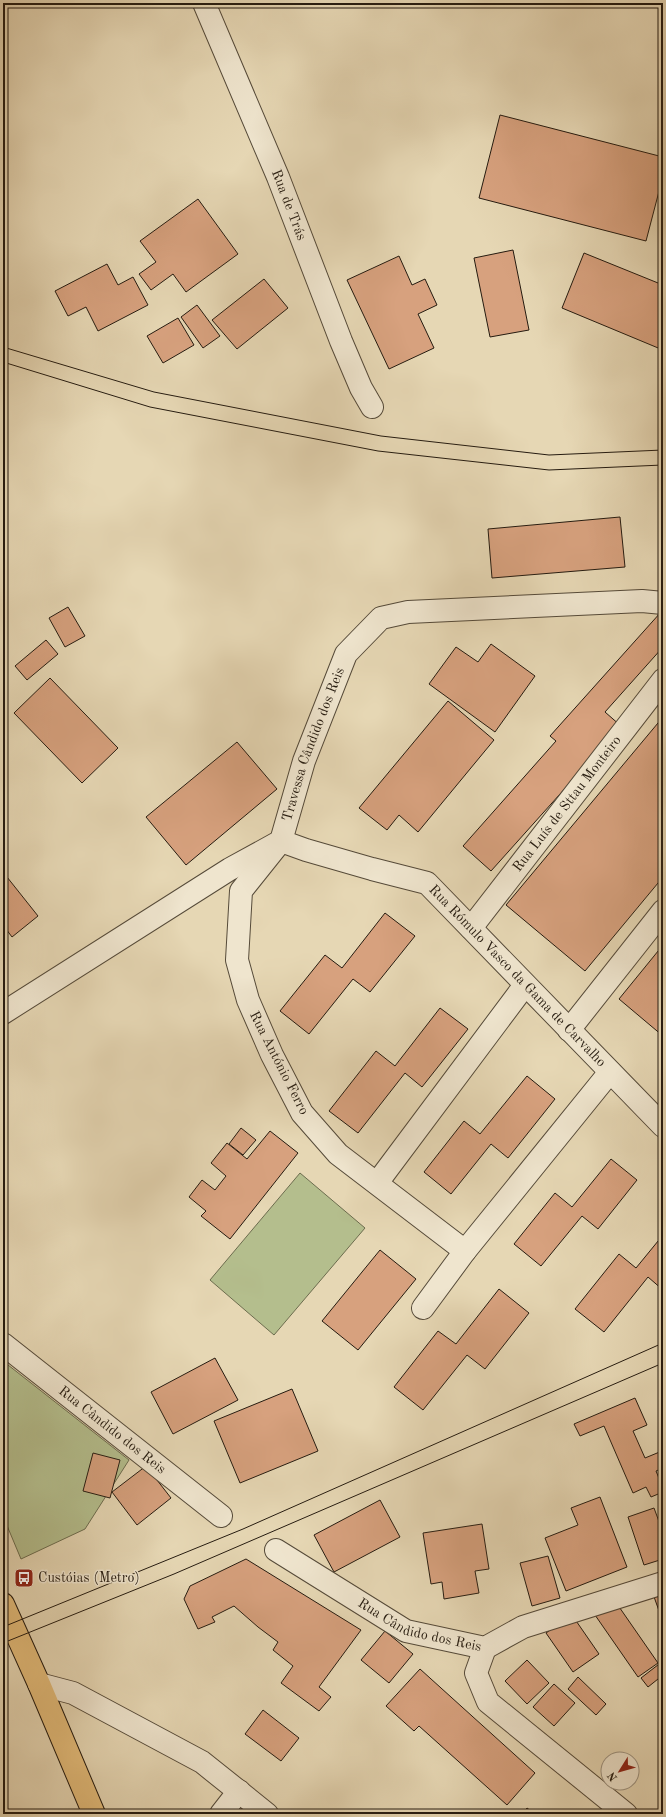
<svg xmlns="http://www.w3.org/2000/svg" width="666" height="1817" viewBox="0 0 666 1817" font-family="'Old Standard TT',serif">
  <rect width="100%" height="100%" fill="#e6d7b4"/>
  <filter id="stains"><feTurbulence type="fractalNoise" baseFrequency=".005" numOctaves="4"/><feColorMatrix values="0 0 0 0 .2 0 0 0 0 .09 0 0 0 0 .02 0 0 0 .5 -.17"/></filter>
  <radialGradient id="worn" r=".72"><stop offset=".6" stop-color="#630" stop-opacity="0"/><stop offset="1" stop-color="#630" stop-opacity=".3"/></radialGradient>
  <!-- green -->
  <g fill="#b4be8d" stroke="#6c6c4e">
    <polygon points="300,1173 365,1228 274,1335 210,1280"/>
    <polygon points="3,1361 129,1460 85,1529 21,1559 3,1516"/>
  </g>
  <!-- building -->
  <g fill="#d7a17e" stroke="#251b10">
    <polygon points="500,115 663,157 663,176 646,241 479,198"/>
    <polygon points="198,199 238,254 186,292 173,274 151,290 139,274 156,262 140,241"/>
    <polygon points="513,250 529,330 490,337 474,258"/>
    <polygon points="584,253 663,285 663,350 562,308"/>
    <polygon points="399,256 412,285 425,279 437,305 418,314 434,348 389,369 347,280"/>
    <polygon points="107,264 118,285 133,277 148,305 98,331 86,307 68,316 55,291"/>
    <polygon points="264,279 288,308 237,349 212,320"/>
    <polygon points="197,305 220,336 203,348 181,317"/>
    <polygon points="178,318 194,345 163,363 147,336"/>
    <polygon points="620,517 625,567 492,578 488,529"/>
    <polygon points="68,607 85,636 65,647 49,618"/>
    <polygon points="661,612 663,614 663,647 605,712 621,726 491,871 463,846 556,741 550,736"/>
    <polygon points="46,640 58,654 27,680 15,666"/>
    <polygon points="491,644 535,676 495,732 429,684 456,647 478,662"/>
    <polygon points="50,678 118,748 82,783 14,713"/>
    <polygon points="448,701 494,740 418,832 399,815 387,830 359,808"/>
    <polygon points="663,717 663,877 585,971 506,905"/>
    <polygon points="237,742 277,789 186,865 146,817"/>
    <polygon points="3,872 38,916 12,937 3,925"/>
    <polygon points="385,913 415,936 370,992 353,979 309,1034 280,1011 325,955 342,968"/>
    <polygon points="663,945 663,1036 619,999"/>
    <polygon points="440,1008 468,1029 422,1087 405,1073 358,1133 329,1111 376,1051 395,1066"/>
    <polygon points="527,1076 555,1099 508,1158 491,1144 451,1194 424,1172 464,1121 480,1134"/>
    <polygon points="241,1128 256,1140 243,1155 229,1144"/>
    <polygon points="270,1131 298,1153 230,1239 201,1216 206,1211 189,1197 202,1180 215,1190 226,1176 211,1163 227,1143 247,1159"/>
    <polygon points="611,1159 637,1180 598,1229 582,1216 541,1266 514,1244 555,1193 572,1207"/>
    <polygon points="663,1235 663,1290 648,1277 604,1332 575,1309 619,1254 636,1268"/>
    <polygon points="380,1250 416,1279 358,1350 322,1321"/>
    <polygon points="499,1289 529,1313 485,1369 467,1355 423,1410 394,1387 438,1331 456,1344"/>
    <polygon points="215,1358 238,1400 173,1434 151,1392"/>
    <polygon points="292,1389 318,1451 240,1483 214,1421"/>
    <polygon points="635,1398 647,1425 633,1431 645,1458 662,1451 663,1453 663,1468 656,1471 663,1488 663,1492 651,1497 646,1487 633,1493 604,1426 580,1436 574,1424"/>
    <polygon points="93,1453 120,1460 110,1498 83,1491"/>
    <polygon points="146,1466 171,1498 137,1525 112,1492"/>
    <polygon points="600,1497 627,1567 566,1591 545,1538 578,1525 571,1508"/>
    <polygon points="380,1500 400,1537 334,1572 314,1535"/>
    <polygon points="654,1508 661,1527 663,1526 663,1559 644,1565 628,1517"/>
    <polygon points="482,1524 489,1569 475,1571 479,1593 444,1599 442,1582 431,1584 423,1533"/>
    <polygon points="548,1556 560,1598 532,1606 520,1563"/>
    <polygon points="246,1559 361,1630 319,1687 331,1697 319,1711 281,1683 293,1666 273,1650 278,1642 258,1627 234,1606 212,1617 215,1622 198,1629 184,1599 190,1586"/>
    <polygon points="663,1590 663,1622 653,1594"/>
    <polygon points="615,1601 658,1663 638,1677 595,1615"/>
    <polygon points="572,1615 599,1654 573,1672 546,1633"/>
    <polygon points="385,1631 413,1654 389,1683 361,1660"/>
    <polygon points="527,1660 549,1683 527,1704 505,1681"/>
    <polygon points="663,1661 663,1675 648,1687 641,1678"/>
    <polygon points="420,1669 535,1773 507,1805 419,1726 414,1731 386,1706"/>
    <polygon points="578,1677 606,1704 596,1715 568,1689"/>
    <polygon points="554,1684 575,1703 554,1726 533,1707"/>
    <polygon points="263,1710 299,1738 281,1761 245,1734"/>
    <polygon points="527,1808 535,1814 522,1814"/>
  </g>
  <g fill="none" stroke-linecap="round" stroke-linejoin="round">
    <!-- minor casing -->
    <g stroke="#554a39" stroke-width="24">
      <g id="minor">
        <path id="s1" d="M204 3 278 177 341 341 361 388 372 407"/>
        <path id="s2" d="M471 928 663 680"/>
        <path id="s3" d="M3 1013 230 869 281 841 304 761 346 654 381 618 408 612 642 601 663 603"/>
        <polyline points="569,1030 663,911"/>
        <polyline points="377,1183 525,985"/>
        <path id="s4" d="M465 1251 338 1154 302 1113 272 1055 248 1000 237 960 241 891 281 841 306 850 372 869 427 883 663 1126"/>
        <polyline points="423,1308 465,1251 610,1072"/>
        <path id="s5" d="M3 1344 221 1516"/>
        <path id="s6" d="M276 1550 406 1631 485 1648 523 1627 663 1583"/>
        <polyline points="485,1648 476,1673 488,1702 626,1814"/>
        <polyline points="39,1684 73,1693 202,1762 267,1814"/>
        <polyline points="221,1814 239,1791"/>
      </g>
    </g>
    <!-- major casing -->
    <g stroke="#251b10" stroke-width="24">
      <polyline id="major" points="3,1604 39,1684 94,1814"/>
    </g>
    <!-- minor -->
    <use href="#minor" stroke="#efe5ce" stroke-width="22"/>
    <!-- major -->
    <use href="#major" stroke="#e3bc7a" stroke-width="22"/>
    <!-- tram -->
    <g stroke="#251b10" stroke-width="1">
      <polyline points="3,347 154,392 381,436 549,455 663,450"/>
      <polyline points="3,362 150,407 378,451 549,470 663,465"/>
      <polyline points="3,1627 243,1529 663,1343"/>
      <polyline points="3,1643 174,1574 663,1363"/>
    </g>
  </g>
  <!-- icons -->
  <defs>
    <g id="bus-square" transform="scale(1)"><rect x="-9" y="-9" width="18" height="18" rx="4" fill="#8f2418" stroke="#efe5ce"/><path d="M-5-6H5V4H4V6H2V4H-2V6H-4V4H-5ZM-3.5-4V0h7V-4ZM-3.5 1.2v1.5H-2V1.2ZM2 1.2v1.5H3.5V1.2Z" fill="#fff"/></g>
  </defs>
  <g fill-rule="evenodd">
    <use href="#bus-square" x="24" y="1578"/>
  </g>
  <g text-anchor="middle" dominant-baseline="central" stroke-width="3" stroke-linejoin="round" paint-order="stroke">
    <!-- street labels -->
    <g font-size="14" fill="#251b10" stroke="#efe5ce">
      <text stroke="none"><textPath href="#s1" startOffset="219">Rua de Trás</textPath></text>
      <text stroke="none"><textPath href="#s3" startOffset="429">Travessa Cândido dos Reis</textPath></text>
      <text stroke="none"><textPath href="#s2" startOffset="157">Rua Luís de Sttau Monteiro</textPath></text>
      <text stroke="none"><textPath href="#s4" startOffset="796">Rua Rómulo Vasco da Gama de Carvalho</textPath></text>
      <text transform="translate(279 1063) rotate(63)">Rua António Ferro</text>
      <text stroke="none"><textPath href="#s5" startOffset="139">Rua Cândido dos Reis</textPath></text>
      <text stroke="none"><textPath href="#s6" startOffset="164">Rua Cândido dos Reis</textPath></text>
    </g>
    <!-- poi labels -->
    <g font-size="14" fill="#251b10" stroke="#efe5ce" text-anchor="start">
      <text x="38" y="1578">Custóias (Metro)</text>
    </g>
  </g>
  <!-- margin -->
  <rect width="666" height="1817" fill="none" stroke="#e6d7b4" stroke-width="16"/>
  <rect x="4" y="4" width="658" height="1809" fill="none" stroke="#251b10" stroke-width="2"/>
  <rect x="8" y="8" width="650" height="1801" fill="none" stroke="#251b10"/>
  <!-- north arrow -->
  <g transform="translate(620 1771) rotate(233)"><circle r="19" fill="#efe5ce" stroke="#9e9482"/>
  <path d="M0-3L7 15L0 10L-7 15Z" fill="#8f2418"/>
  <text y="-6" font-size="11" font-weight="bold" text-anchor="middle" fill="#251b10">N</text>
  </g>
  <rect width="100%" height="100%" filter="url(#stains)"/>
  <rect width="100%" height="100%" fill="url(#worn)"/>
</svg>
